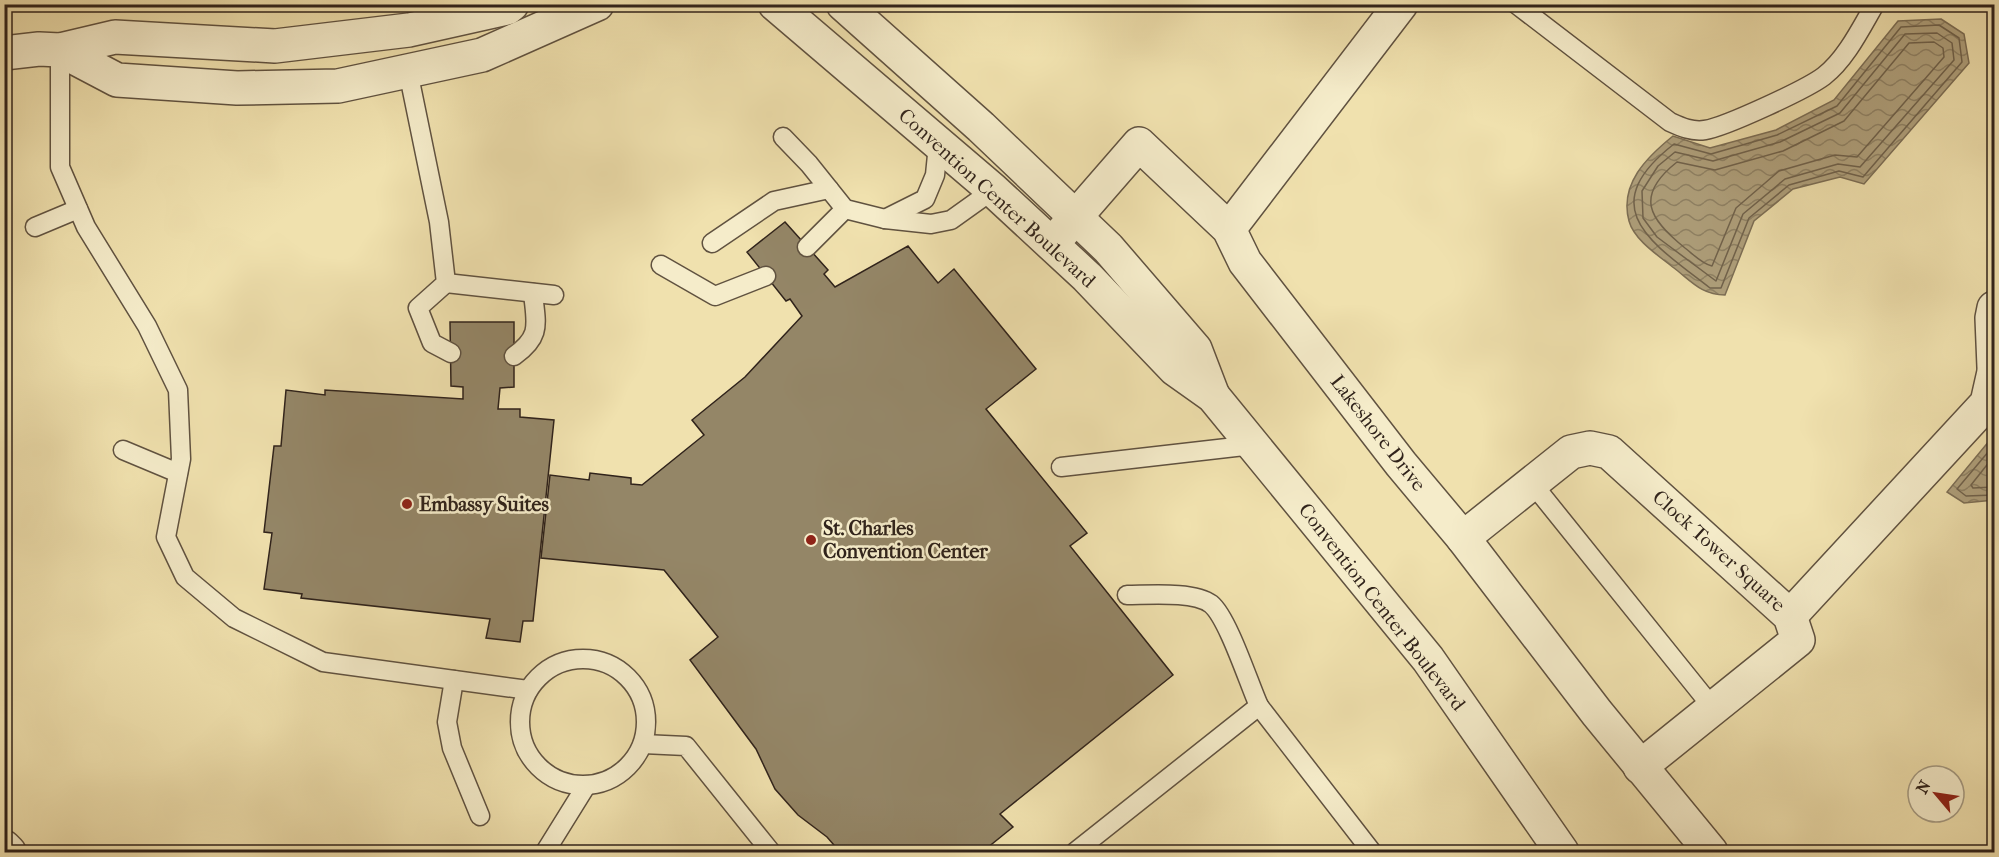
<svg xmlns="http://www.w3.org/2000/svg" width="1999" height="857" viewBox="0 0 1999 857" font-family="'IM FELL French Canon',serif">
  <defs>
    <pattern id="water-waves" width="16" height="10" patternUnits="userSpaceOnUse" patternTransform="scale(1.5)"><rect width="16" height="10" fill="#afa07c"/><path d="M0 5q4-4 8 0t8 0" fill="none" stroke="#8f8265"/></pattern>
  </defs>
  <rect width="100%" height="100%" fill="#f0e1ae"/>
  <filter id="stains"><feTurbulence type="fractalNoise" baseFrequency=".00333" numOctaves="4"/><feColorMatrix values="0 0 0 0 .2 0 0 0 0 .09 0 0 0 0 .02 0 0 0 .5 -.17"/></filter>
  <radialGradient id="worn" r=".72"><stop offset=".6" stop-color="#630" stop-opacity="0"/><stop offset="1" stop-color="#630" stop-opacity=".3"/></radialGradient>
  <!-- water -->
  <g fill="url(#water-waves)" stroke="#7c6e55" stroke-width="1.5">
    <path d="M1941 19 1964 34 1969 63 1864 184 1840 177 1793 189 1754 221 1725 295C1702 295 1692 282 1674 268 1659 256 1634 240 1629 221 1619 184 1647 157 1673 136L1710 148 1776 130 1834 100 1898 21Z"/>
    <polygon points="1994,435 1994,500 1964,503 1947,492"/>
  </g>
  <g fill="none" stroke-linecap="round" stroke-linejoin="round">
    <!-- shore -->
    <g stroke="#70624c" stroke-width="1.5">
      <path d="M1939 25 1959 38 1962 62 1863 177 1839 171 1789 185 1749 218 1721 288H1710C1652 243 1592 208 1674 144L1711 154 1777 135 1837 106 1901 27Z"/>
      <polygon points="1937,33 1952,43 1954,60 1860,167 1838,164 1785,179 1743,214 1716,281 1657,237 1643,218 1642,191 1658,166 1675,152 1713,161 1780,142 1840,113 1905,34"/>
      <path d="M1934 42 1943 48 1944 57 1857 157 1835 155 1779 171 1736 208 1712 266C1702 264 1693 254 1685 248 1649 219 1634 196 1677 162L1715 170 1783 151 1844 121 1909 43Z"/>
      <polyline points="1994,445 1957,489 1966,496 1994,495"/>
      <polyline points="1994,456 1971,485 1973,488 1994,487"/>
    </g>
  </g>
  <!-- building -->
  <g fill="#948667" stroke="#30231b" stroke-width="1.5">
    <polygon points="785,222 828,270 824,274 835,287 908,246 938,283 954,269 1036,369 986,409 1087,533 1070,546 1173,675 1000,814 1013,827 982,852 840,852 827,837 798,815 775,789 756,749 690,660 718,637 664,570 541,558 550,475 589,480 590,473 631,478 631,484 642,485 704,435 692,420 745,377 802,316 790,299 786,301 747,252"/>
    <polygon points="450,322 514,322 514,387 500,388 498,409 520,409 520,417 554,420 533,621 523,621 520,642 486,638 490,619 301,598 302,594 264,589 272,533 264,532 274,446 281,446 286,390 325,395 325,390 463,399 463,387 451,386"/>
  </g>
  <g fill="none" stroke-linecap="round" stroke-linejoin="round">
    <!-- service casing -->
    <g stroke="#605240" stroke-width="21">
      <g id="service">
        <path d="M1516 4 1670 122C1681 127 1692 132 1705 130 1725 127 1807 89 1824 76 1846 59 1861 28 1875 4"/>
        <polyline points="60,50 60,167 86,227 147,326 178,390 181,459 166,537 185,577 234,618 323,662 528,690"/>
        <polyline points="408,71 439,222 446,283 418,308 432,343 451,353"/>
        <polyline points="783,137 809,164 845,209 885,219 931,224 951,220 993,190"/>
        <polyline points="885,219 925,199 935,175 938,145"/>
        <polyline points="35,227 78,209"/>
        <polyline points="712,243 774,201 829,189"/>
        <polyline points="807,247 845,209"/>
        <polyline points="661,265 715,296 766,276"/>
        <polyline points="446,283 554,295"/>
        <path d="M514 356C542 336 536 324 533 293"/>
        <polyline points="123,450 178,473"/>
        <polyline points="1061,467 1253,445"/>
        <polyline points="1532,483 1713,708"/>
        <path d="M1127 595C1148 595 1194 591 1211 604 1228 618 1249 684 1259 706"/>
        <circle cx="583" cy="722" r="63"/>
        <polyline points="454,680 447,722 452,748 480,816"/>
        <polyline points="643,744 686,746 771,852"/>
        <polyline points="545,852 586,786"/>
        <polyline points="1075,852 1259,706 1372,852"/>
      </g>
    </g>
    <!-- minor casing -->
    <g stroke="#605240" stroke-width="36">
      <g id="minor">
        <polyline points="1229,229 1401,4"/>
        <polyline points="1052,244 1139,144 1229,229 1245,262 1401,464 1463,538 1597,713 1711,852"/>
        <polyline points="1994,308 1992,318 1994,367"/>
        <polyline points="1463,538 1571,452 1590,448 1609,452 1790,616 1798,640 1640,767"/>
        <polyline points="1790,616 1987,403 1994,372"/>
        <polyline points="4,847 9,852"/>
      </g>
    </g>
    <!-- tertiary casing -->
    <g stroke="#605240" stroke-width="36">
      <g id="tertiary">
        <polyline points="775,4 993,190 1087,277 1175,369 1213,396 1428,659 1562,852"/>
        <polyline points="843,4 981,127 1108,248 1195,349 1213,396"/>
        <polyline points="60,50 117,80 237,88 338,86 482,55 597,4"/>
        <polyline points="4,53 39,49 60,50 115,37 275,46 409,30 507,8 512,4"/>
      </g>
    </g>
    <!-- service -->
    <use href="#service" stroke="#f5ecca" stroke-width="18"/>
    <!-- minor -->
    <use href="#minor" stroke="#f5ecca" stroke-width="33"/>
    <!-- tertiary -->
    <use href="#tertiary" stroke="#f5ecca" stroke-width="33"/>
  </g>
  <!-- markers -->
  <g fill="#8f2418" stroke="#f5ecca" stroke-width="2">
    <circle cx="407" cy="504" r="6"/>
    <circle cx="811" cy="540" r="6"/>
  </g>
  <g text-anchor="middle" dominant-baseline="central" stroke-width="5" stroke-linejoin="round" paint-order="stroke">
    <!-- street labels -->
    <g font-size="20" fill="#30231b" stroke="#f5ecca">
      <text transform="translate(997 198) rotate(42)">Convention Center Boulevard</text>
      <text transform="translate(1378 433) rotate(52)">Lakeshore Drive</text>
      <text transform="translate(1719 551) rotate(42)">Clock Tower Square</text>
      <text transform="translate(1382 607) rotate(52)">Convention Center Boulevard</text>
    </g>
    <!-- poi labels -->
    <g font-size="20" font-weight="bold" fill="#30231b" stroke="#f5ecca" text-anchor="start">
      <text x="419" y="504">Embassy Suites</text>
      <text x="823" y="528">St. Charles<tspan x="823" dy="23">Convention Center</tspan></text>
    </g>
  </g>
  <!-- margin -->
  <rect width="1999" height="857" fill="none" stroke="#f0e1ae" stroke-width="24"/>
  <rect x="6" y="6" width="1987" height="845" fill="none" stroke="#30231b" stroke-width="3"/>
  <rect x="12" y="12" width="1975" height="833" fill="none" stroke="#30231b" stroke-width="1.5"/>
  <!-- north arrow -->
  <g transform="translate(1936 794) rotate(299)"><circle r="28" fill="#f5ecca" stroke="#a69c84" stroke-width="1.5"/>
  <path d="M0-4.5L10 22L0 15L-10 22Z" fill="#8f2418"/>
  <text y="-9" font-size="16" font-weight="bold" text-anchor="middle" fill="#30231b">N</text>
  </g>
  <rect width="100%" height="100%" filter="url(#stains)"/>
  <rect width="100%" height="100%" fill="url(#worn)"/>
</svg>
